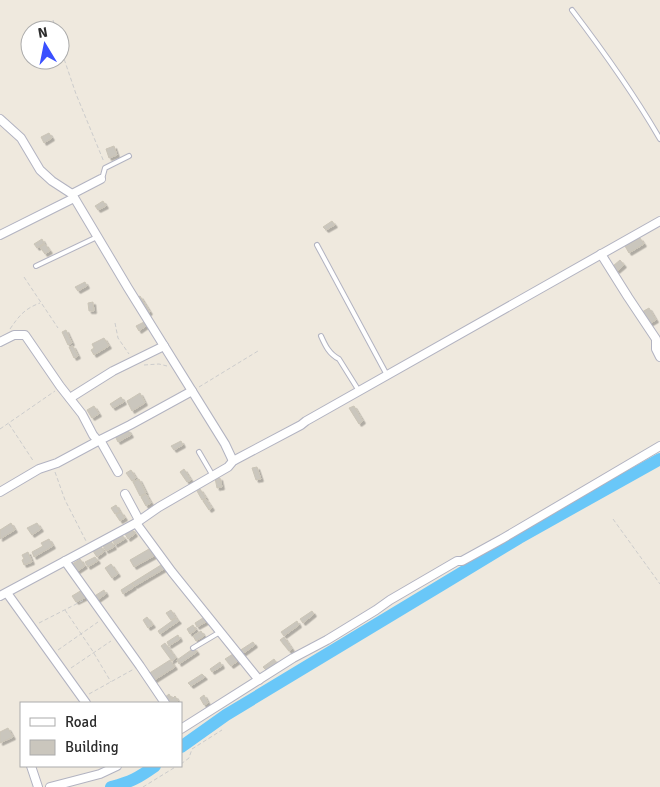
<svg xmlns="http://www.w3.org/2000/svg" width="660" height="787" viewBox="0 0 660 787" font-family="Signika,sans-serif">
  <defs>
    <filter id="shadow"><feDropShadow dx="2.5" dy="2.5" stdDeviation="0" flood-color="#0004"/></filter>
  </defs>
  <rect width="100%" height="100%" fill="#efe9de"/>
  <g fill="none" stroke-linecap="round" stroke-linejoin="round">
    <!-- river -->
    <g stroke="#69c7f8" stroke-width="12">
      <polyline points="181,747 226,715 443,584 519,538 660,459"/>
      <path d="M111 787C131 782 138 778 155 766"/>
    </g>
  </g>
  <!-- building -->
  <g fill="#cac6bd" stroke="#cbc5b7" filter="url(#shadow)">
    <polygon points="49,133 52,138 44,143 41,137"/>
    <polygon points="114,146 117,155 109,158 106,149"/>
    <polygon points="103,201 106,206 98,210 95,206"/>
    <polygon points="332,221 335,225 326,230 323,227"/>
    <polygon points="640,238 644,244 629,253 625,246"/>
    <polygon points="42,239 44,243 37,248 34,244"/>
    <polygon points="45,244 50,251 45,254 40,247"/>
    <polygon points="620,260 624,265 617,271 613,266"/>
    <polygon points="85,282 87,286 78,291 75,287"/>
    <polygon points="140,296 150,312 146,315 136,298"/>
    <polygon points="93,302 94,311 89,311 88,303"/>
    <polygon points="649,308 656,320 649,324 642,312"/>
    <polygon points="144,322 146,326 139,331 136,326"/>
    <polygon points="66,330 72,343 68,345 62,332"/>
    <polygon points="104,338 109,346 94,355 91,350 94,348 92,344"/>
    <polygon points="73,346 78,356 74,358 69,347"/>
    <polygon points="140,393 145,403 132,411 127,401"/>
    <polygon points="121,397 124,402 113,408 110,404"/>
    <polygon points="94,406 99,414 92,418 87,410"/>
    <polygon points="354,406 363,421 359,424 349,408"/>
    <polygon points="128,430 131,435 118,442 115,436"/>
    <polygon points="181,441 183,445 174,450 171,446"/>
    <polygon points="257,467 261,479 256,480 252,468"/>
    <polygon points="184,469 191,480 187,482 180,472"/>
    <polygon points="131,470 136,478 132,481 126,473"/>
    <polygon points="215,478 220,478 222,487 217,488"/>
    <polygon points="139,479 146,493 140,496 133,482"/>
    <polygon points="200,489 206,498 202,500 197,491"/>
    <polygon points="146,494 151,503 146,506 141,497"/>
    <polygon points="206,499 212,508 209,510 203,501"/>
    <polygon points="116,505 120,512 115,514 111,508"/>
    <polygon points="121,512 125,518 120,521 116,515"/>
    <polygon points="11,523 15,530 0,539 0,530"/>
    <polygon points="37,523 41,529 32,535 27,528"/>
    <polygon points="132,529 135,534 128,539 125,534"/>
    <polygon points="122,535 125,539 115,545 113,541"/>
    <polygon points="49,539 53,546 34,557 32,552 43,546 41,543"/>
    <polygon points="111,541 114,547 106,551 103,546"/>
    <polygon points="101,546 104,552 97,557 93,551"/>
    <polygon points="149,549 154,556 134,567 130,560"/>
    <polygon points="28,552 32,562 24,565 22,560 24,559 22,555"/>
    <polygon points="95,557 98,561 88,567 85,562"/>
    <polygon points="80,559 85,566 76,572 71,565"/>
    <polygon points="111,564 118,574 112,578 105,568"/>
    <polygon points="161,565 164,569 135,586 132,583"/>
    <polygon points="132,583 134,587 123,594 121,590"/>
    <polygon points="82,590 86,597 76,602 72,596"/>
    <polygon points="104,590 106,594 96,601 93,597"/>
    <polygon points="171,610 176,618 171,620 166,613"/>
    <polygon points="312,611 314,614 303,623 300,619"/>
    <polygon points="147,617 153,625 148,628 143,620"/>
    <polygon points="176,618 179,621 160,634 158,631"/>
    <polygon points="203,618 206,622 197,627 195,623"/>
    <polygon points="297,621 299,625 284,636 281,632"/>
    <polygon points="193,625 196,630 190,634 187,629"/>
    <polygon points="201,631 204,636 196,641 193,636"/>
    <polygon points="178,635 180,639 169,646 167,642"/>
    <polygon points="284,637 292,649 289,651 280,640"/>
    <polygon points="253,642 255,645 241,655 239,651"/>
    <polygon points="165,643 176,658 172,661 161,646"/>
    <polygon points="194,648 197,652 179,664 177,660"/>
    <polygon points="233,654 238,661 231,666 225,659"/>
    <polygon points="274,659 278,665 268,672 263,667"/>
    <polygon points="170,660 175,667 153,681 148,674"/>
    <polygon points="220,662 222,666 212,672 210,669"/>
    <polygon points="202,674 205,677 191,686 188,683"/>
    <polygon points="169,694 172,699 175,696 178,701 174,703 168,703 164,698"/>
    <polygon points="204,695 208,703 204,705 200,698"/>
    <polygon points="8,728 13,737 0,743 0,732"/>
  </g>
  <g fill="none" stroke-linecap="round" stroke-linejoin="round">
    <!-- lane casing -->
    <g stroke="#b2b3c1" stroke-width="6">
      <g id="lane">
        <path d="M572 10C604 52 634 94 660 139"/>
        <polyline points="102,179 105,168 129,156"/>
        <polyline points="317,245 387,375"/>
        <polyline points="36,266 97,237"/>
        <path d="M321 336C325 345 329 354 339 359L359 391"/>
        <polyline points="199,452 213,476"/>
        <polyline points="193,648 220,632"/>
      </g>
    </g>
    <!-- street casing -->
    <g stroke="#b2b3c1" stroke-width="10">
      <g id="street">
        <polyline points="0,119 21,138 40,170 52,181 72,194"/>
        <polyline points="101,179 72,194 128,288 225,444 233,461"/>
        <polyline points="0,235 74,198"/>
        <polyline points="601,254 628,297 656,339 656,349 660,357"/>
        <polyline points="0,342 14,335 25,335 60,386 82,414 93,435 98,441 130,425 192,391"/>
        <polyline points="70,398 113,371 164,346"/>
        <polyline points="100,440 118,472"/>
        <polyline points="0,492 39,469 57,463 98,441"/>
        <polyline points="125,494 139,520"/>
        <polyline points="136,523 172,572 259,680"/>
        <polyline points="65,561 140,666 165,703"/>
        <polyline points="7,593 86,703"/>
        <polyline points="0,596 136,523 159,507 228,467 233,461 301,425 306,421 660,221"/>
        <polyline points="181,729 293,658 327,640 376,610 390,600 457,561 462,561 502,539 660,446"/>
        <polyline points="31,766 38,787"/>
        <polyline points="50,787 100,774 117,766"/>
      </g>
    </g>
    <!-- path -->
    <g stroke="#ccc" stroke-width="1" stroke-dasharray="4 2.5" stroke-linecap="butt">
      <polyline points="53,20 56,30"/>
      <polyline points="60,47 76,94 104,162"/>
      <polyline points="24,277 58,328"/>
      <polyline points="115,323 118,338 129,354"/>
      <path d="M10 329C19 316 24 309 40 303"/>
      <polyline points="144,365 159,364 167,366"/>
      <polyline points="199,387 258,351"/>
      <polyline points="9,424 34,462"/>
      <polyline points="0,429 55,391"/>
      <polyline points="55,472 65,500 86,541"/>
      <polyline points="613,519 660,584"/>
      <polyline points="65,610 92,650 111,682"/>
      <polyline points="39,623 84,600"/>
      <polyline points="58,650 98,622"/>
      <polyline points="71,668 111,641"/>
      <polyline points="89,694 134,669"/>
      <polyline points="181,764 189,758 192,749 222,730"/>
      <polyline points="143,787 177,766"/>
    </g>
    <!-- lane -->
    <use href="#lane" stroke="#fff" stroke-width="4"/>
    <!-- street -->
    <use href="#street" stroke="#fff" stroke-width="8"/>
  </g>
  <!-- legend -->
  <rect x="20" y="702" width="162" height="65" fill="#ffffff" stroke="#ababab"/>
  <rect x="30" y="718" width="25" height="8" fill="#ffffff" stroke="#ababab"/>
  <text x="65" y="727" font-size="15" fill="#2c2c2c">Road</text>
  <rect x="30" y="740" width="25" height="15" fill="#cac6bd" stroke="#ababab"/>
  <text x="65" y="752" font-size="15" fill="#2c2c2c">Building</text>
  <!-- north arrow -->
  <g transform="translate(45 45) rotate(350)"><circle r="24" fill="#ffffff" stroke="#ababab"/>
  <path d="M0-4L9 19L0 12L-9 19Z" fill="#3a50ff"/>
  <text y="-8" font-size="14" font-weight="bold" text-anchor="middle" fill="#2c2c2c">N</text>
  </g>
</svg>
